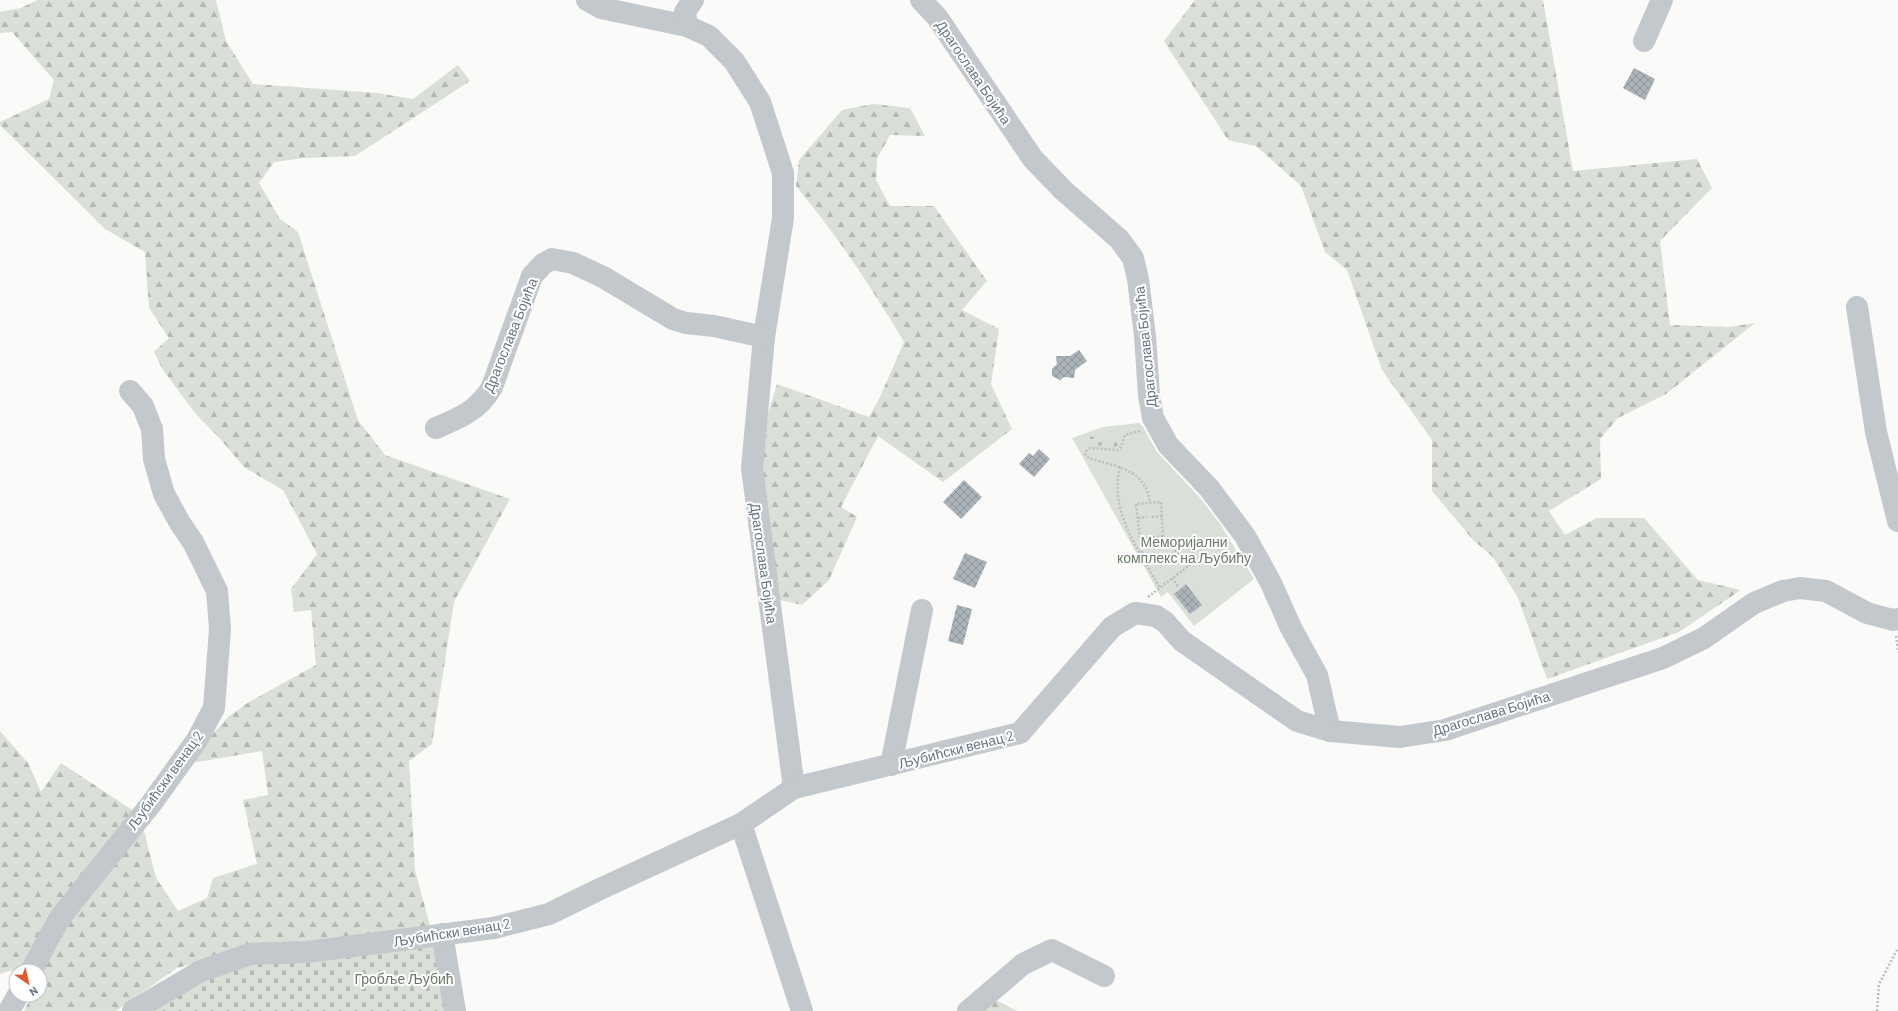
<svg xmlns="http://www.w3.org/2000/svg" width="1898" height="1011" viewBox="0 0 1898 1011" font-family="Barlow,sans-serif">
  <defs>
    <pattern id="forest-firs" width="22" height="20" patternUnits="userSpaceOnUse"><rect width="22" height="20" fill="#dadfd7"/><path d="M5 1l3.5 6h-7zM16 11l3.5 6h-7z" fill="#b4b9b4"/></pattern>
    <pattern id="cemetery-stones" width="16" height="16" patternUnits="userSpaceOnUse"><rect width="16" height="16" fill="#dadfd7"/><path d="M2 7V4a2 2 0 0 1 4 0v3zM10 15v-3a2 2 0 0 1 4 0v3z" fill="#b4b9b4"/></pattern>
    <pattern id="building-cross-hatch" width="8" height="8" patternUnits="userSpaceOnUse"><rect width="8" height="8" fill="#aab3b9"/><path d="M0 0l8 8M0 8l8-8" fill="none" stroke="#8e969c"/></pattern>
  </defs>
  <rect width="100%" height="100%" fill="#fafaf8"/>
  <!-- green -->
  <polygon fill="#dadfd7" points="1139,423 1143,427 1157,452 1201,499 1220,524 1254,579 1194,626 1168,592 1161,597 1072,438 1103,427"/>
  <!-- forest -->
  <g fill="url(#forest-firs)">
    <polygon points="38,0 216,0 226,41 253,84 377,93 413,99 458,65 470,81 355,156 304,158 274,162 259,183 280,219 298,232 358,420 385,455 510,499 454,602 432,744 409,761 415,870 430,926 253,948 177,968 116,1011 24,1011 32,995 40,995 40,977 44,968 9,971 0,974 0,731 28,763 41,792 61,763 140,815 156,878 178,911 207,898 213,878 257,864 243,800 268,795 262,751 186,764 228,717 249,702 316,665 311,610 294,612 291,589 317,554 283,490 244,467 221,440 195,413 163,370 154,352 169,338 149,308 145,252 105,229 0,125 0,122 49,99 54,80 12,32 0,33 0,12 21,8"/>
    <polygon points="1195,0 1543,0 1573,171 1697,159 1712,188 1660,241 1670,325 1729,327 1755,323 1666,394 1618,418 1600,439 1601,479 1549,511 1565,535 1597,518 1644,518 1698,580 1741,590 1679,632 1547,679 1518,598 1493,557 1474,541 1432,491 1432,440 1382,370 1347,270 1325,252 1301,186 1256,146 1228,140 1164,41"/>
    <path d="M873 104 910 108 925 136 890 135 877 159 876 180 890 206H934L987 281 962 310 999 329 991 384 1012 429 943 482 878 436 841 507 857 517 829 580 802 605 776 599 762 472 765 424 777 384 869 417 879 399 904 342C872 288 836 234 796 186L799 160 842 110Z"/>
    <polygon points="994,999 1017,1011 979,1011"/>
  </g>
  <!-- cemetery -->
  <g fill="url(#cemetery-stones)">
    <polygon points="1084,434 1102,440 1116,442 1118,445 1113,448 1108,445 1092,446 1081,439 1082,436"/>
    <polygon points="432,943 449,1011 140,1011 220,972 266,961"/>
  </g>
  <!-- building -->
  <g fill="url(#building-cross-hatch)">
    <polygon points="1634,68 1655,79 1645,100 1623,88"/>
    <polygon points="1079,350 1087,361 1075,370 1074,378 1064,377 1060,380 1052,376 1052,369 1057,364 1056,356 1070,356"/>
    <polygon points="1039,449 1050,459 1034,477 1019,464 1029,453 1033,456"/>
    <polygon points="964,480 982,497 961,519 943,502"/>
    <polygon points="965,553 987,562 975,588 953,579"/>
    <polygon points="1186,584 1202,605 1190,614 1174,594"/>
    <polygon points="957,605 972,609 963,645 948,641"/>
  </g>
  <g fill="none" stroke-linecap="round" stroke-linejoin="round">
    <!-- path -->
    <g stroke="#bbbfc2" stroke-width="2.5" stroke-dasharray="2 2" stroke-linecap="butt">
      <path d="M1140 431 1125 435 1121 447 1118 450 1090 448 1087 450 1085 454C1089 460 1096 460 1102 462 1126 468 1147 475 1150 503"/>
      <path d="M1120 467C1109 513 1139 550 1160 588"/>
      <polyline points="1152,517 1162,516"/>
      <polyline points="1138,518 1147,517"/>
      <polyline points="1163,536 1140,539 1136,504 1161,502 1163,536 1188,566"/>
      <polyline points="1140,539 1142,554"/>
      <polyline points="1182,560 1195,550"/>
      <polyline points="1172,578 1179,588"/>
      <polyline points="1148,597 1200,557"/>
      <polyline points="1896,636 1898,650"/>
      <polyline points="1877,1011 1879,984 1898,948"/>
    </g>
    <!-- minor -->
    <g stroke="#c3c8cc" stroke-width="22">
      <polyline points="587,0 601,8 687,26 709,36 734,61 760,102 783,173 783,218 764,337 752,468 794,788"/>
      <polyline points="921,0 937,17 1033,159 1064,191 1119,239 1133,258 1138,279 1145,336 1149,395 1153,418 1168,445 1209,488 1245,536 1271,583 1291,628 1317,675 1330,731"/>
      <polyline points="687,26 685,12 693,0"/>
      <polyline points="1644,41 1662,0"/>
      <polyline points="1857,307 1876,432 1898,521"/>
      <path d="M436 428C460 418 479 410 492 387L532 276 543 264 552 259 573 263 603 277 673 319 686 323 714 326 764 337"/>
      <polyline points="891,765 922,610"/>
      <polyline points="741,824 802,1011"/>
      <polyline points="442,934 455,1011"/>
      <polyline points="31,971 59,919 151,804 197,740 214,708 220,629 217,591 193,542 180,523 164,494 154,459 152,429 143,406 130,391"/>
      <polyline points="9,1011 18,995"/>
      <polyline points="133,1011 201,971 250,954 307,952 494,928 549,914 600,889 741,824 794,788 1020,733 1112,627 1135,613 1156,616 1165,622 1182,641 1297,721 1330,731 1400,737 1445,730 1663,658 1704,638 1754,603 1783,591 1800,588 1826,591 1867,613 1893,620 1898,619"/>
      <polyline points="968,1011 1023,964 1052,950 1104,976"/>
    </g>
  </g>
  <g text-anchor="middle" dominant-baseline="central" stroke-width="4" stroke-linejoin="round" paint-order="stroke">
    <!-- street labels -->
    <g font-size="14" fill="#657683" stroke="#fff">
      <text transform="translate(974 72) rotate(56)">Драгослава Бојића</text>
      <text transform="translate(510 335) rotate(-68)">Драгослава Бојића</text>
      <text transform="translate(1145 347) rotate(-96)">Драгослава Бојића</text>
      <text transform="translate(764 563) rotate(82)">Драгослава Бојића</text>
      <text transform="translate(1491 713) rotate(-17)">Драгослава Бојића</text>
      <text transform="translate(956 749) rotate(-14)">Љубићски венац 2</text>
      <text transform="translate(165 780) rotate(-54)">Љубићски венац 2</text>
      <text transform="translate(452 932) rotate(-9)">Љубићски венац 2</text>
    </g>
    <!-- park labels -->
    <g font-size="14" fill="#687a64" stroke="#fff">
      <text x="1184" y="541">Меморијални<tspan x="1184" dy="16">комплекс на Љубићу</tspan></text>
      <text x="404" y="978">Гробље Љубић</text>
    </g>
  </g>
  <!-- north arrow -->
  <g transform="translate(28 983) rotate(146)"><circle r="19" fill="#ffffff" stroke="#c1c8cd"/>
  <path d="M0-3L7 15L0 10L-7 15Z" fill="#e4572e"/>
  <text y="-6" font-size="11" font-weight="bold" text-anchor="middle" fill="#657683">N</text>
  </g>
</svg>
